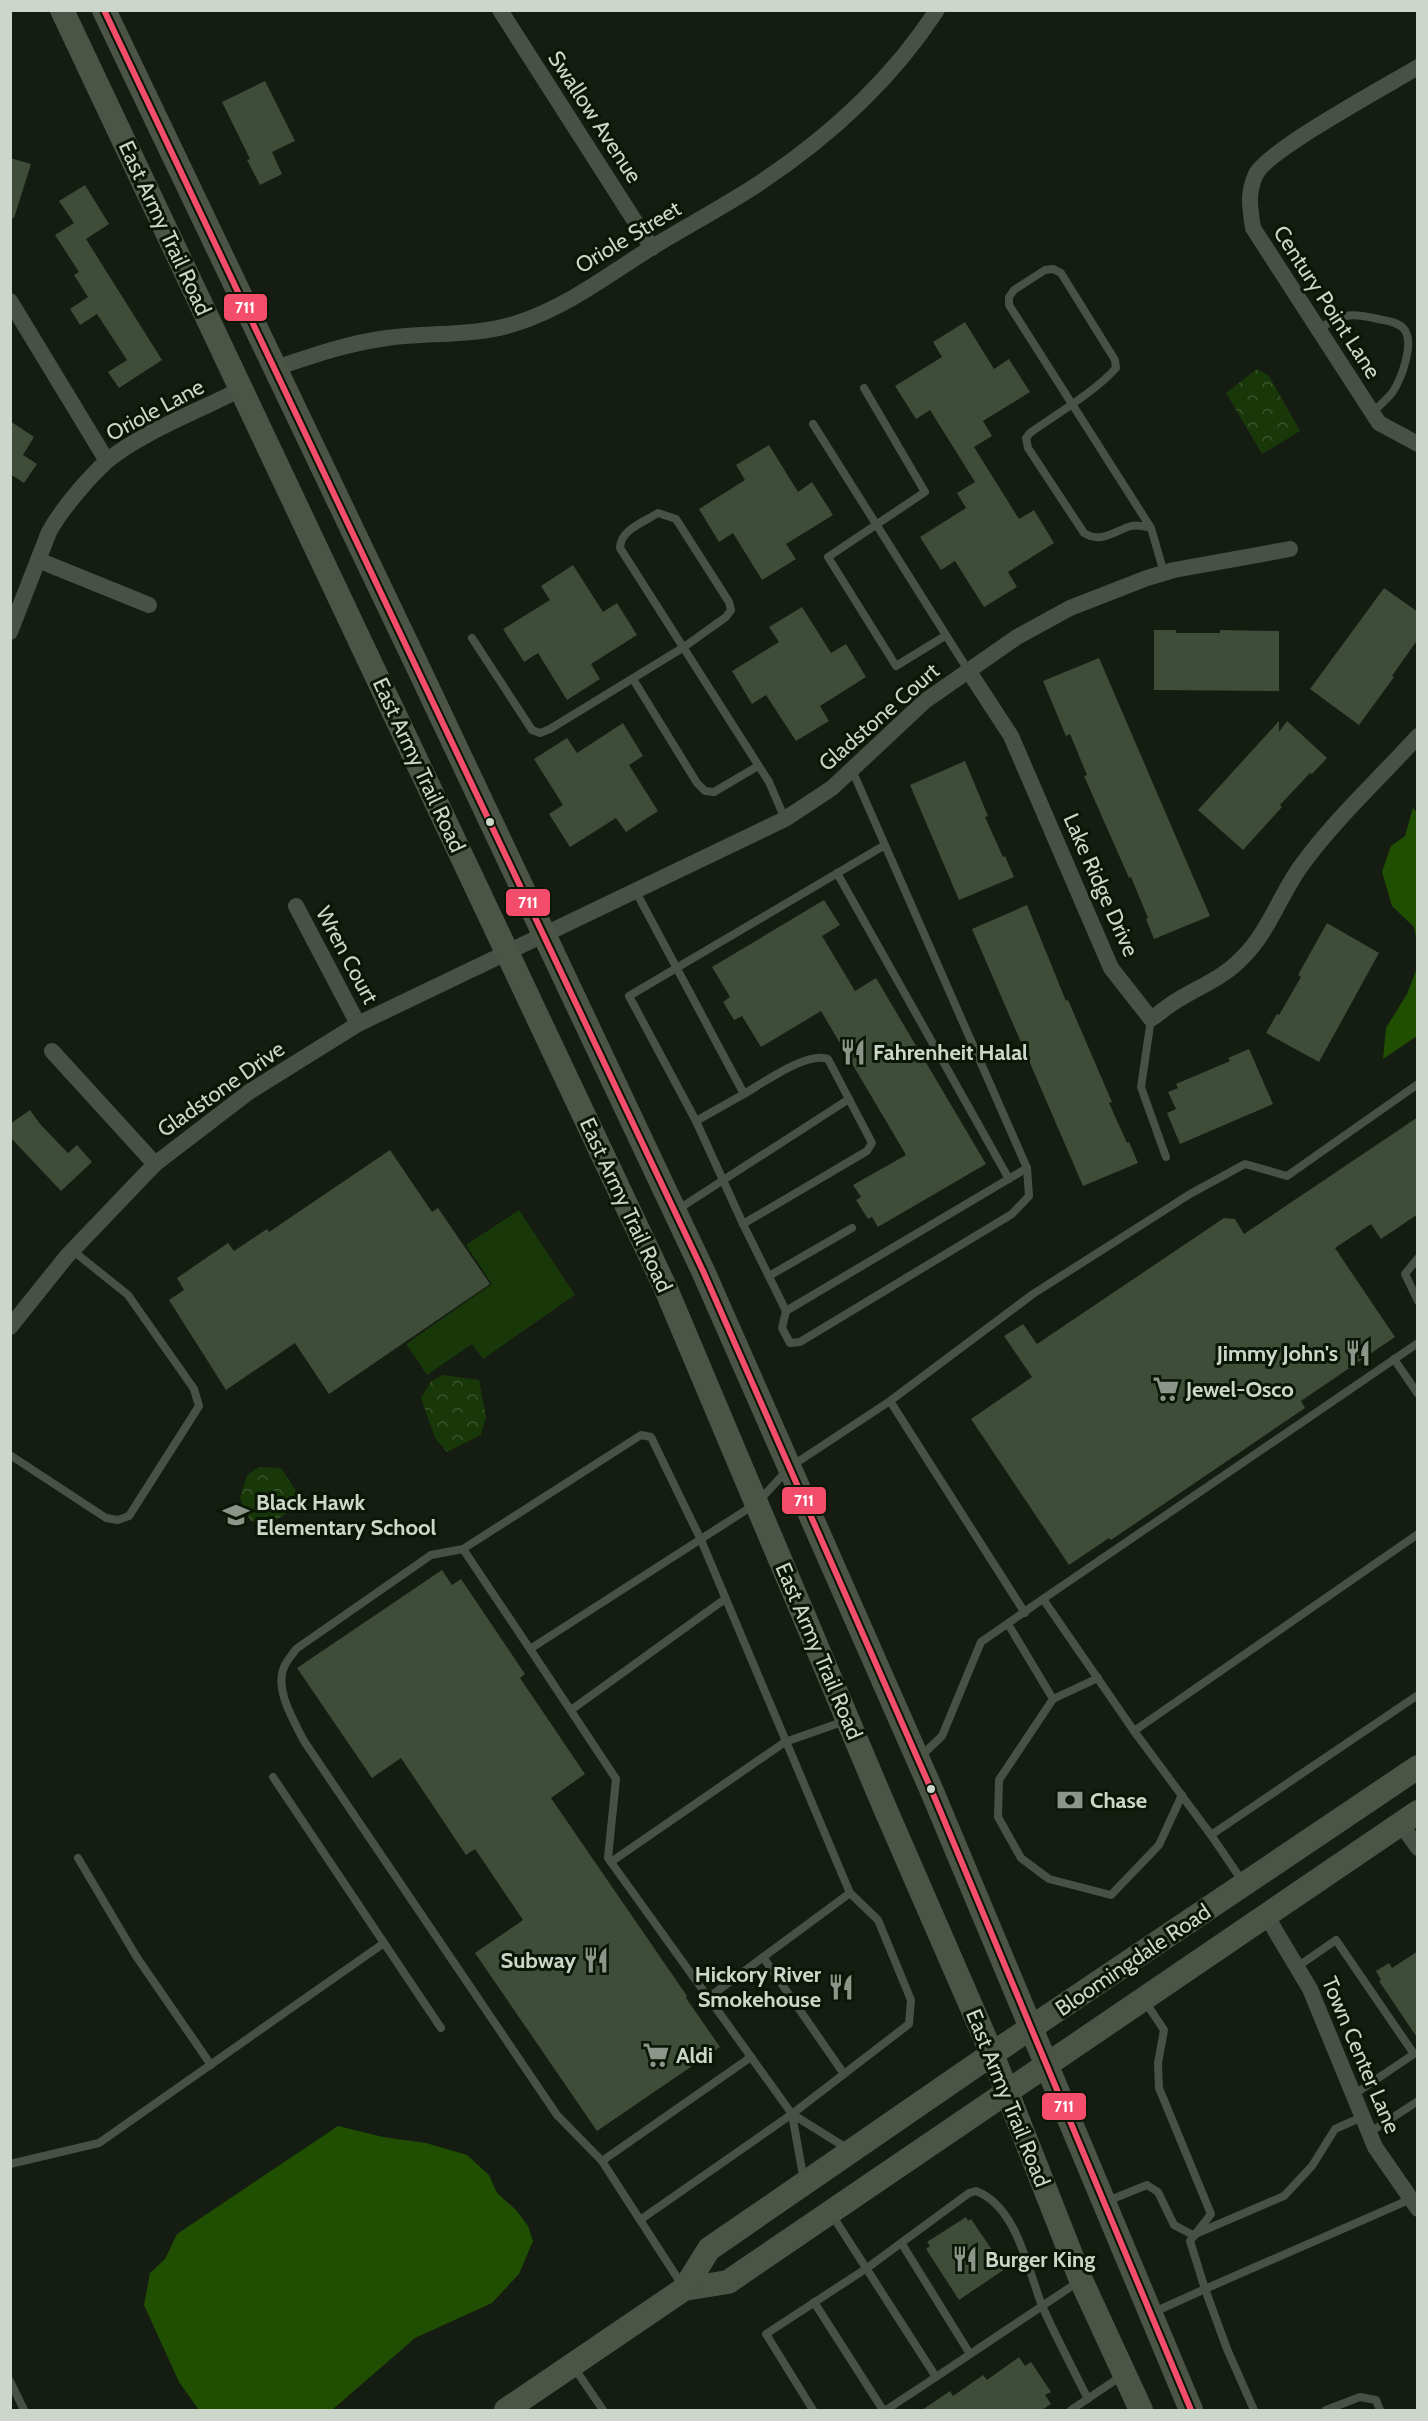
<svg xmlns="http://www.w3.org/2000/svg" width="1428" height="2421" viewBox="0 0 1428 2421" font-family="Cabin,sans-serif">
  <defs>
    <pattern id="park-crowns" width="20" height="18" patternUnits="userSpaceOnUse" patternTransform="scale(1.5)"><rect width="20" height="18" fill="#19380a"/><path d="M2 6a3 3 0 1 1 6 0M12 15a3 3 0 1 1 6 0" fill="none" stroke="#39542c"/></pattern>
  </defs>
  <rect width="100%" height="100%" fill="#151c12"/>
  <!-- green -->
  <polygon fill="#19380a" points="519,1210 575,1295 483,1359 472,1344 427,1375 406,1344 492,1284 466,1245"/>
  <!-- park -->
  <g fill="url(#park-crowns)">
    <polygon points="1257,369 1269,376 1300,431 1262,454 1226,393"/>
    <polygon points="443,1375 479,1380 486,1417 481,1435 447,1452 435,1438 421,1398 431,1381"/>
    <polygon points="259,1467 281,1468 298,1494 286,1514 264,1527 250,1520 240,1498 247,1475"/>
  </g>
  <!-- water -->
  <g fill="#204f02">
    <polygon points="1413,808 1418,814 1417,943 1414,927 1392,906 1382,872 1391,846 1405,836"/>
    <polygon points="1417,968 1417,1036 1383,1059 1386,1028 1407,994"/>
    <polygon points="338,2126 383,2137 426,2143 467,2155 489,2175 497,2193 516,2210 528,2226 533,2241 519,2274 492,2303 415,2338 332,2410 199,2410 179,2382 144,2305 150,2273 165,2259 177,2234"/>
  </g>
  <!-- building -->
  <g fill="#3e4c38">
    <polygon points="265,81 295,141 272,152 282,174 260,185 247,160 250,159 222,102"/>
    <polygon points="10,158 31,164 14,218 10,217"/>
    <polygon points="85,185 109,224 86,239 162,360 119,388 108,372 127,360 97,314 80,325 70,309 88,297 74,275 79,272 55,235 74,223 59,201"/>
    <polygon points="965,322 994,369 1009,359 1030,392 983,421 992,436 974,447 1019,519 1034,510 1054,543 1008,572 1017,587 984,607 955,561 941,570 920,537 966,508 957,493 975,482 930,410 916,419 895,386 942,357 933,342"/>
    <polygon points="10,421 34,437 23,455 37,464 24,483 10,474"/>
    <polygon points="769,445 798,492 812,482 833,515 786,544 796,559 762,580 733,533 719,542 699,509 745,480 736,465"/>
    <polygon points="573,565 603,612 617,603 637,635 591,664 600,679 567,700 538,653 524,662 503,629 550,600 541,586"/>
    <polygon points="1384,588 1418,612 1418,639 1392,676 1394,677 1359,725 1310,689"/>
    <polygon points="802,607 831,653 846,644 866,677 820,706 829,721 796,741 766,695 752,704 732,671 779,642 769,627"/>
    <polygon points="1154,630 1176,630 1176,633 1220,633 1220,630 1279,631 1279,691 1154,690"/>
    <polygon points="1099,658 1210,916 1154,939 1146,919 1148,918 1131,877 1129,878 1084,776 1087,775 1070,734 1066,736 1043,681"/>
    <polygon points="1279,721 1279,732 1287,721 1327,758 1312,774 1310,773 1280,805 1282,807 1243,850 1198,810"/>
    <polygon points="623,723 643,756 629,765 658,811 626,832 616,818 570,847 549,814 563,805 534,759 567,738 577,753"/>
    <polygon points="965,761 988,816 985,817 1003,857 1005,856 1014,877 959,900 910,785"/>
    <polygon points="824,900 840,925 822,936 855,991 876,978 986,1164 878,1227 872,1217 868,1219 856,1200 861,1197 853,1185 906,1155 821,1011 761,1047 742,1016 734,1020 723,1002 730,997 712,967"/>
    <polygon points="1027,905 1066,1001 1068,1000 1112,1102 1109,1103 1127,1143 1129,1142 1138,1163 1083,1186 972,929"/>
    <polygon points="1327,923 1379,953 1319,1062 1266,1033 1277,1014 1279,1015 1301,977 1298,975"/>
    <polygon points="1249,1049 1273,1104 1180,1144 1167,1113 1176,1109 1168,1092 1178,1088 1176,1084 1230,1061 1228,1058"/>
    <polygon points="30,1110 40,1124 68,1153 77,1145 92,1162 61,1191 10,1137 10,1124"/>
    <polygon points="1418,1117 1418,1214 1381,1239 1371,1224 1335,1248 1395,1337 1301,1401 1305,1408 1111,1540 1109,1538 1069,1565 971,1419 1032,1377 1004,1336 1023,1324 1037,1344 1224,1218 1235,1219 1244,1234"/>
    <polygon points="390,1150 432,1212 438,1208 490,1284 329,1394 295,1343 226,1390 169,1300 184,1290 177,1278 228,1243 234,1251 267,1229 269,1232"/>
    <polygon points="442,1570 452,1585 461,1579 525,1674 520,1678 585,1774 551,1798 687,1996 686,1998 720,2047 597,2131 475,1953 523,1920 475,1849 466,1855 401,1758 372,1778 297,1668"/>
    <polygon points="1418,1951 1418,2039 1379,1981 1381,1980 1376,1971 1389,1963 1392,1968"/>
    <polygon points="966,2217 968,2221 971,2219 1005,2269 959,2300 926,2249 930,2246 927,2242"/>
    <polygon points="1019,2357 1025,2366 1031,2362 1051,2392 1045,2395 1051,2404 1042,2410 922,2410 950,2391 953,2396 983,2375 987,2380"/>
  </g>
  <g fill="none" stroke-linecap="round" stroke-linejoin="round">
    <!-- service -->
    <g stroke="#495046" stroke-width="8">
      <path d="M1318 329C1344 314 1349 312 1378 319 1387 321 1398 322 1404 329 1415 343 1401 380 1392 393 1386 400 1378 407 1372 413"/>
      <polyline points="864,388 925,492 828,557 896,666 945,636"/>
      <polyline points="813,424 968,670"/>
      <path d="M1151 528C1145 527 1138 524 1131 526 1114 531 1101 544 1084 533L1028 448 1026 438 1030 433C1055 415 1096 391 1116 368L1115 360 1061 273 1053 269 1045 270 1014 290 1009 297V305L1151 528 1164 573"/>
      <path d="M472 638 532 730 540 733 550 729 684 647 726 617 731 610 729 602 676 519 658 513C644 522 620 530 620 548L769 782 785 819"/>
      <polyline points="633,679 697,783 705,791 714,792 758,766"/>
      <polyline points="852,770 1027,1168 786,1311 743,1224 696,1121 629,996 885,845"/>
      <polyline points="837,873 1009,1179"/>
      <polyline points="635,890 744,1094 696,1121"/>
      <polyline points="1151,1019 1141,1087 1166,1157"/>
      <polyline points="677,1210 849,1099"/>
      <path d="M743 1224 867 1151 872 1143 828 1059C807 1051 763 1083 744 1094"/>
      <polyline points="1418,1258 1405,1274 1418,1301"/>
      <polyline points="769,1276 852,1228"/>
      <polyline points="786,1311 782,1328 790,1343 800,1342 1012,1214 1029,1196 1027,1168"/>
      <polyline points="1394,1359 1418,1394"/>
      <polyline points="890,1401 1025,1613"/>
      <polyline points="10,1455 106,1518 118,1520 129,1516 199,1406 194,1389 128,1295 72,1250"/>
      <path d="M463 1549 431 1555 296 1649C293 1654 288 1659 285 1665 273 1688 294 1721 304 1741L557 2115 602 2161"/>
      <polyline points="1043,1599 1418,1343"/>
      <polyline points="1008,1624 1053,1699 999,1780 998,1817 1021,1858 1049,1879 1111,1895 1159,1845 1182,1795"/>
      <polyline points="530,1649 463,1549 641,1435 651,1437 701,1540 850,1893 708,1998"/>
      <polyline points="1053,1699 1098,1678"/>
      <polyline points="571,1710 725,1599"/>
      <polyline points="1134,1731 1211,1835 1243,1882"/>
      <polyline points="920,1757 942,1736 981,1642 1043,1599 1134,1731 1418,1534"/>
      <polyline points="1211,1835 1418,1695"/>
      <polyline points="78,1858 136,1956 211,2065"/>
      <polyline points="611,1862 785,1742 845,1721"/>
      <polyline points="384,1943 441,2028"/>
      <polyline points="763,1957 844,2074"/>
      <polyline points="1297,1967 1336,1940 1414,2054 1353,2095"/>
      <polyline points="1144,2000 1164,2030 1158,2063 1159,2088 1211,2214 1190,2241 1205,2289 1152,2313"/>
      <polyline points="792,2114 804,2181"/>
      <polyline points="1369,2133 1418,2101"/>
      <polyline points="848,2149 792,2114 608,1858 616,1779 530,1649 757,1503 790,1467 890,1401 1033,1294 1190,1194 1245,1164 1287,1176 1418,1084"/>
      <polyline points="10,2164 99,2143 384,1943 273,1777"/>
      <polyline points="1105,2202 1147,2185 1158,2192 1174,2225 1193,2235 1284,2196 1312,2166 1335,2129 1362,2117"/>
      <polyline points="832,2215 936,2377 1078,2282"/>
      <polyline points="640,2220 792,2114 909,2024 911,2000 878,1920 850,1893"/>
      <polyline points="902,2244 970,2354"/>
      <polyline points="682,2285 602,2161 751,2057"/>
      <polyline points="814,2302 883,2410"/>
      <polyline points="573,2366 603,2410"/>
      <polyline points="10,2381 24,2410"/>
      <path d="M813 2410 766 2334 867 2268 969 2193 976 2191C1018 2207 1028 2272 1043 2308 1057 2339 1073 2369 1088 2399"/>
      <polyline points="886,2410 936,2377"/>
      <polyline points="1071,2410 1123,2375"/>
      <polyline points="1254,2410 1227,2349 1205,2289 1411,2199"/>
      <polyline points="1326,2410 1360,2397 1376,2400 1380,2410"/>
    </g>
    <!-- minor -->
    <g stroke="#495046" stroke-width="16">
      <polyline points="500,10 652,248"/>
      <path d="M1418 67C1388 85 1268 150 1256 174 1247 193 1250 208 1253 228L1379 423 1418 444"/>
      <polyline points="10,301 107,461"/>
      <path d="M273 369C311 356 348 343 387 338 430 332 475 337 517 323 565 308 608 275 651 248 684 228 719 209 752 188 823 142 890 82 937 10"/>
      <polyline points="38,560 149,605"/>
      <path d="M10 632 49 532C61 510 88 478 107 461 140 433 201 410 241 389"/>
      <path d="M968 670 1011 736 1111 968 1151 1019C1161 1012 1170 1004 1181 998 1203 985 1224 977 1242 958 1268 933 1280 895 1301 866 1335 819 1379 779 1418 736"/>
      <polyline points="296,906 358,1024"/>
      <polyline points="52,1051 155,1164"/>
      <polyline points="10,1327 67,1256 155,1164 249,1092 358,1024 785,819 832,788 925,701 1017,637 1070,608 1147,578 1174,570 1290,549"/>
      <polyline points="1401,1824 1418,1848"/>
      <polyline points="1266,1915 1310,1989 1375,2147 1418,2209"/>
    </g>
    <!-- secondary -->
    <g stroke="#4b5447" stroke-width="24">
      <polyline points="62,10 666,1289 884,1806 992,2054 1081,2280 1141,2410"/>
      <polyline points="104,10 416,663 703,1271 931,1789 1191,2410"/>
      <polyline points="684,2289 728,2282 1418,1812"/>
      <polyline points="506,2410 684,2289 709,2249 992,2054 1418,1767"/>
    </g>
    <!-- bus-1 casing -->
    <g stroke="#0a1606" stroke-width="10">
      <polyline id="bus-1" points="104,10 703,1271 931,1789 1191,2410"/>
    </g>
    <!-- bus-1 -->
    <use href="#bus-1" stroke="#f44d6c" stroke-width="6"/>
  </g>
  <!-- icons -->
  <defs>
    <g id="restaurant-bare" transform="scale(2.07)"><path d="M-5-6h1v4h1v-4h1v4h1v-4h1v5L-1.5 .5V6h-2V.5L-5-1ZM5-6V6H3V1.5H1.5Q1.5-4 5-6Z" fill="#8d958a" stroke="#0a1606" stroke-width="2.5" paint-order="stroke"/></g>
    <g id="supermarket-bare" transform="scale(2.07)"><path d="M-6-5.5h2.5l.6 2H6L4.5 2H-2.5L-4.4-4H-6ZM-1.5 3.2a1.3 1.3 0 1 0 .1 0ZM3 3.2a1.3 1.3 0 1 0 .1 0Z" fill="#8d958a" stroke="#0a1606" stroke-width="2.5" paint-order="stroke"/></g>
    <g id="school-bare" transform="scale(2.07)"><path d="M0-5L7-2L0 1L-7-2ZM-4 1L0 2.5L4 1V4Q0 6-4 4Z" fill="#8d958a" stroke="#0a1606" stroke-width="2.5" paint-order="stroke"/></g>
    <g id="bank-bare" transform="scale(2.07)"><path d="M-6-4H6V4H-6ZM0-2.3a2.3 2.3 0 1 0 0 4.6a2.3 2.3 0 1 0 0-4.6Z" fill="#8d958a" stroke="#0a1606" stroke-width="2.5" paint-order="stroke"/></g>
  </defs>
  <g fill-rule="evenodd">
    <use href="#restaurant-bare" x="853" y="1052"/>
    <use href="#restaurant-bare" x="1358" y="1353"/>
    <use href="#supermarket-bare" x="1166" y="1389"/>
    <use href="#school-bare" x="236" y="1515"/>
    <use href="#bank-bare" x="1070" y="1800"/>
    <use href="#restaurant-bare" x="596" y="1960"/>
    <use href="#restaurant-bare" x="841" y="1987"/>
    <use href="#supermarket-bare" x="656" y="2055"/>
    <use href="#restaurant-bare" x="965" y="2259"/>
  </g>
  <!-- markers -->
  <g fill="#cdd6cb" stroke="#0a1606" stroke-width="2">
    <circle cx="490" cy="822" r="5"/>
    <circle cx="931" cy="1789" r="5"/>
  </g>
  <g text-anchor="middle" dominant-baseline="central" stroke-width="6" stroke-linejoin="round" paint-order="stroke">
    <!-- street labels -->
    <g font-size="22" fill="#cdd6cb" stroke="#0a1606">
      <text transform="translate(595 117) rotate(57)">Swallow Avenue</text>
      <text transform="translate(165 228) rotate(65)">East Army Trail Road</text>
      <text transform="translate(628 237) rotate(-31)">Oriole Street</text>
      <text transform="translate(1327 302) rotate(57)">Century Point Lane</text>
      <text transform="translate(155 410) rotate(-28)">Oriole Lane</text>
      <text transform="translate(879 717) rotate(-41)">Gladstone Court</text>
      <text transform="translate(419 765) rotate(65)">East Army Trail Road</text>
      <text transform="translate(1101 885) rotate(66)">Lake Ridge Drive</text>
      <text transform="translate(347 955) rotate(62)">Wren Court</text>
      <text transform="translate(221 1089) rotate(-35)">Gladstone Drive</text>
      <text transform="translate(626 1205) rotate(65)">East Army Trail Road</text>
      <text transform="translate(819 1651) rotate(67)">East Army Trail Road</text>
      <text transform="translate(1133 1960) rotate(-34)">Bloomingdale Road</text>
      <text transform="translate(1361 2055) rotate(67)">Town Center Lane</text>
      <text transform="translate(1008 2098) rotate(68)">East Army Trail Road</text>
    </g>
    <!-- poi labels -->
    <g font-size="22" font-weight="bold" fill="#cdd6cb" stroke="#0a1606" text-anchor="start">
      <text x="873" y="1052">Fahrenheit Halal</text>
      <text x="1338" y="1353" text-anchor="end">Jimmy John's</text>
      <text x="1186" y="1389">Jewel-Osco</text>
      <text x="256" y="1502">Black Hawk<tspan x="256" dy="25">Elementary School</tspan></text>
      <text x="1090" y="1800">Chase</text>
      <text x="576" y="1960" text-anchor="end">Subway</text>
      <text x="821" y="1974" text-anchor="end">Hickory River<tspan x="821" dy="25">Smokehouse</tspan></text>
      <text x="676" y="2055">Aldi</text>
      <text x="985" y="2259">Burger King</text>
    </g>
  </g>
  <g stroke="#0a1606" stroke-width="2">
    <rect x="223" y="293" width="45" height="29" rx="6" fill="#f44d6c"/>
    <rect x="505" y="888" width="46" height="29" rx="6" fill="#f44d6c"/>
    <rect x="781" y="1486" width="46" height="29" rx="6" fill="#f44d6c"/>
    <rect x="1041" y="2092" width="46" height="29" rx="6" fill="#f44d6c"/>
  </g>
  <g font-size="16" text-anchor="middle" font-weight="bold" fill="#fff">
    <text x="245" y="313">711</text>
    <text x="528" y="908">711</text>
    <text x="804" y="1506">711</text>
    <text x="1064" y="2112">711</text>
  </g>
  <!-- border -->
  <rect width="1428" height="2421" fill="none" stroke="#cdd6cb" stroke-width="24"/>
</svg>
